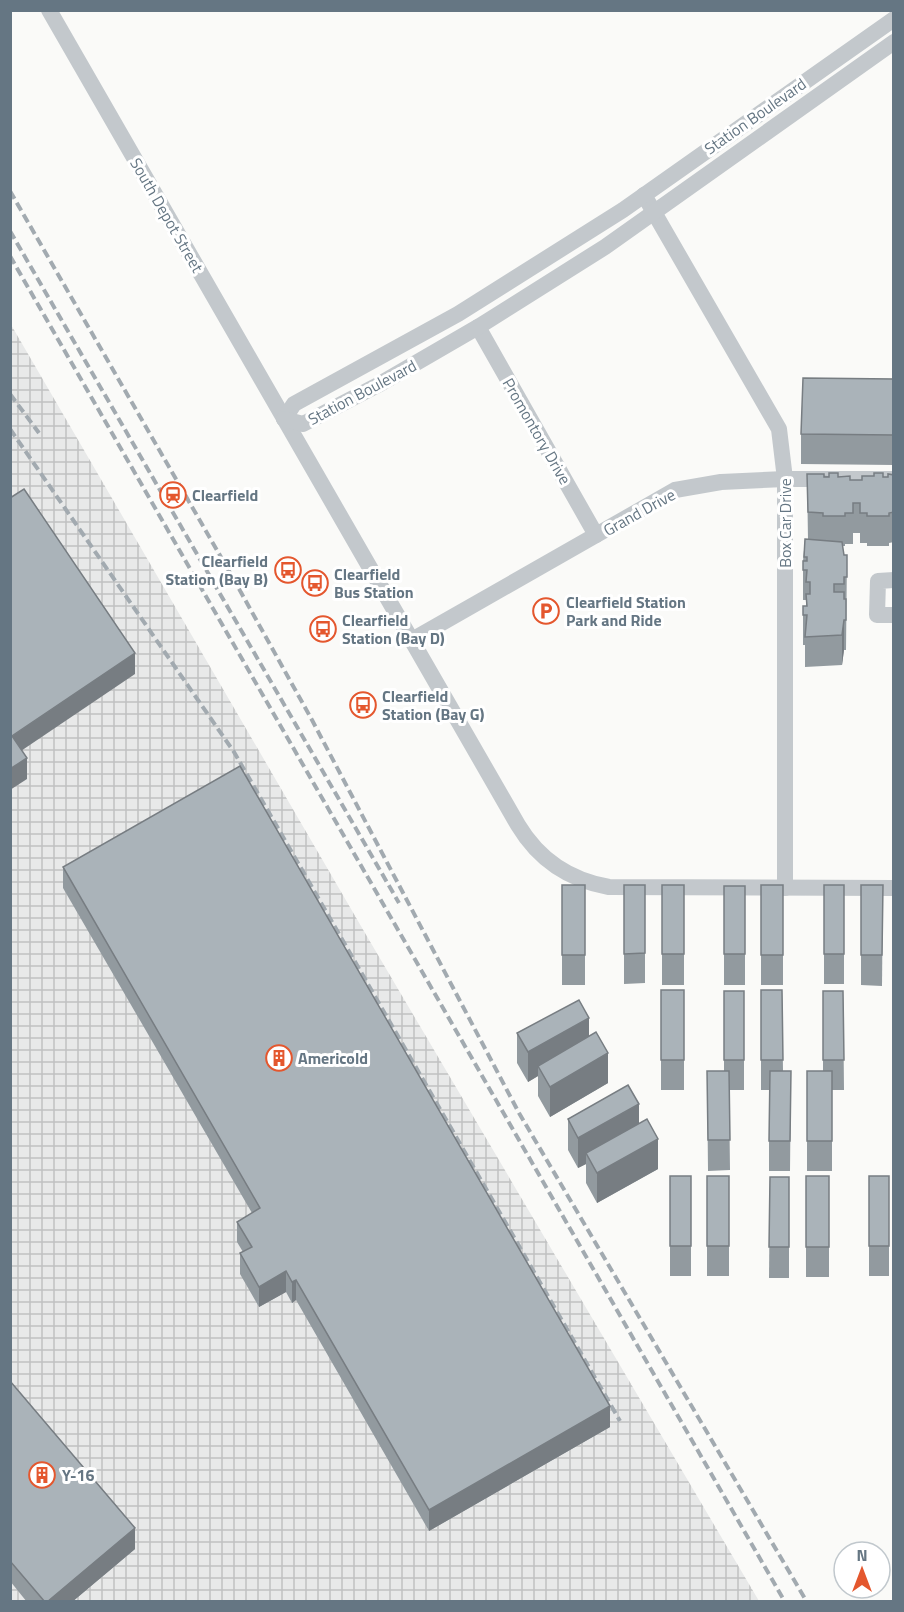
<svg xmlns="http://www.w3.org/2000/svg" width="904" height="1612" viewBox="0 0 904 1612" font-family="'Titillium Web',sans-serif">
  <defs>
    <pattern id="industrial-grid" width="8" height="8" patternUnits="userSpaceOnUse" patternTransform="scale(1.5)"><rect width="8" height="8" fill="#e8e9e9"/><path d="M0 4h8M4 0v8" fill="none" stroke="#c0c1c2"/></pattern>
  </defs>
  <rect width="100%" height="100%" fill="#fafaf8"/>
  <!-- industrial -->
  <polygon fill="url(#industrial-grid)" points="10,323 365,933 759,1601 11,1601"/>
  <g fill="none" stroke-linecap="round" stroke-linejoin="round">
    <!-- minor -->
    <g stroke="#c3c8cc" stroke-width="16">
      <path d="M49 10 518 825C539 860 569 880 609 887L894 888"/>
      <polyline points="644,195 779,429 785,479 785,888"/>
      <polyline points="478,327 596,535"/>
      <polyline points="284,419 294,404 458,314 623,210 894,19"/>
      <polyline points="284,419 303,424 378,385 478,327 605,247 894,42"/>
      <polyline points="894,580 878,581 877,615 894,615"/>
      <polyline points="412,640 675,490 721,482 785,479 894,479"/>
    </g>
    <!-- rail -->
    <g stroke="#a2aab0" stroke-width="4" stroke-dasharray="9 4.5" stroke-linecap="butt">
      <polyline points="10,191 233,578 312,720 519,1113 807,1602"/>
      <polyline points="10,231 399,903"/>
      <polyline points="10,256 785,1602"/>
      <polyline points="10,394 39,433"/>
      <polyline points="10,429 234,752 620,1421"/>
    </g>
  </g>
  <!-- wall -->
  <g fill="#929a9f">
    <polygon points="894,379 894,465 801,464 801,434"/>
    <polygon points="807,474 838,477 850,480 862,480 888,477 894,475 894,542 889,543 889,546 867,546 867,543 860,543 860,533 853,533 853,544 845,544 845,546 842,546 844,555 847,555 846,650 844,650 842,665 805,667 805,645 803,645 803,606 806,606 806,600 803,600 803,561 805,539 808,540"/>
    <polygon points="63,867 610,1427 429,1531 296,1300 292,1303 286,1292 259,1307 240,1274 240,1253 243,1252 237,1242 237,1222 252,1213 63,888"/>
    <rect x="562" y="885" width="23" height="100"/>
    <polygon points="624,885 645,885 645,983 624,984"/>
    <rect x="662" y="885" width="22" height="100"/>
    <rect x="761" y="885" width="22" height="100"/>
    <rect x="824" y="885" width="20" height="99"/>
    <polygon points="861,885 883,885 882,986 861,985"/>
    <rect x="724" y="886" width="21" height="99"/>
    <rect x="661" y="990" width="23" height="100"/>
    <polygon points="761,990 782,990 783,1071 791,1071 790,1171 769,1171 769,1090 761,1090"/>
    <polygon points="724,991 744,991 744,1090 729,1090 730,1170 708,1171 707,1071 724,1071"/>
    <polygon points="823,991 843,991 844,1090 832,1090 832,1171 807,1171 807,1071 823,1071"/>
    <polygon points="517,1033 589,1036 608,1083 550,1117 538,1096 538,1076 528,1082 517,1063"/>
    <polygon points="568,1119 639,1123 658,1169 597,1203 586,1183 586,1164 578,1168 568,1150"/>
    <rect x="670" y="1176" width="21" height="100"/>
    <rect x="707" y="1176" width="22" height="100"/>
    <rect x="806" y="1176" width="23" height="101"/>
    <rect x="869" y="1176" width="20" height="100"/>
    <polygon points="770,1177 789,1177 789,1278 769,1278"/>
    <polygon points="10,1381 135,1549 72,1602 27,1602 10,1581"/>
  </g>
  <!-- shaded-wall -->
  <g fill="#777d82">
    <polygon points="844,620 844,650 842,665 842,635"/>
    <polygon points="135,653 135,674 12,757 12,736"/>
    <polygon points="27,758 27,779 10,790 10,769"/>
    <polygon points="589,1018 589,1049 538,1066 538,1076 528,1082 528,1052"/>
    <polygon points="608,1053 608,1083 550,1117 550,1087"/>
    <polygon points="639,1104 639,1134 586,1153 586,1164 578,1168 578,1138"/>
    <polygon points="658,1139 658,1169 597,1203 597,1173"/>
    <polygon points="286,1271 286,1292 259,1307 259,1287"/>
    <polygon points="296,1280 296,1300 292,1303 292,1282"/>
    <polygon points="610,1406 610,1427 429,1531 429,1510"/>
    <polygon points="135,1528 135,1549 72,1602 47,1602"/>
  </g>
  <!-- building -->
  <g fill="#aab3b9" stroke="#777d82" stroke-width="1.5">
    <polygon points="803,378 894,379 894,435 801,434"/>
    <polygon points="829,473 838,473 838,477 850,476 850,480 862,480 862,476 874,476 874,473 883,473 883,477 888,477 888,474 894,475 894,512 889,513 889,516 867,516 867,513 860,513 860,503 853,503 853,513 845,513 845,516 823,516 823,513 808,512 807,474 824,474 824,477 829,477"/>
    <polygon points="24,489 135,653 12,736 27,758 10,769 10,498"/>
    <polygon points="805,539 842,542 844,555 847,555 847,577 844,577 844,584 834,584 834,592 844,592 844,599 846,599 846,620 844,620 842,635 805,637 807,615 803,615 803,606 807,606 806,594 810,594 810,582 806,582 807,570 803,570 803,561 807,561 807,557 804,557"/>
    <polygon points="240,766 610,1406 429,1510 296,1280 292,1282 286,1271 259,1287 240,1253 252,1247 237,1222 260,1208 63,867"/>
    <rect x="562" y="885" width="23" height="70"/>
    <polygon points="624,885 645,885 645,953 624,954"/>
    <rect x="662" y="885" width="22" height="69"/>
    <rect x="761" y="885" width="22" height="70"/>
    <rect x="824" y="885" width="20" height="69"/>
    <polygon points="861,885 883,885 882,955 861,955"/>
    <rect x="724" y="886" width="21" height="68"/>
    <rect x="661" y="990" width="23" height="70"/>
    <polygon points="761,990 782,990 783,1060 761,1060"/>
    <rect x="724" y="991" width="20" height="69"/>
    <polygon points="823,991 843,991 844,1060 823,1060"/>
    <polygon points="579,1000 589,1018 528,1052 517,1033"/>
    <polygon points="596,1032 608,1053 550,1087 538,1066"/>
    <polygon points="707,1071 729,1071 730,1140 708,1140"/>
    <polygon points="770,1071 791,1071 790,1141 769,1141"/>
    <rect x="807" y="1071" width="25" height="70"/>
    <polygon points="628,1085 639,1104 578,1138 568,1119"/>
    <polygon points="647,1119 658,1139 597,1173 586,1153"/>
    <rect x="670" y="1176" width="21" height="70"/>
    <rect x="707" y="1176" width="22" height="70"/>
    <rect x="806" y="1176" width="23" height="71"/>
    <rect x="869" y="1176" width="20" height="70"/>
    <polygon points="770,1177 789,1177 789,1247 769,1247"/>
    <polygon points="10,1381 135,1528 47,1602 45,1602 10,1561"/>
  </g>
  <!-- icons -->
  <defs>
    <g id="station-ring" transform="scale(1.35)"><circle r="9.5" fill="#fff" stroke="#e4572e" stroke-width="1.5"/><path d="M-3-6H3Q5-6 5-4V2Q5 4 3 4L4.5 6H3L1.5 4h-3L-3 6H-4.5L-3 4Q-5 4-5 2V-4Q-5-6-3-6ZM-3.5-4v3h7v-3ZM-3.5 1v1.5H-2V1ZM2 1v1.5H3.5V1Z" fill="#e4572e"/></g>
    <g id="bus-ring" transform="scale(1.35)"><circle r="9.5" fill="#fff" stroke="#e4572e" stroke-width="1.5"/><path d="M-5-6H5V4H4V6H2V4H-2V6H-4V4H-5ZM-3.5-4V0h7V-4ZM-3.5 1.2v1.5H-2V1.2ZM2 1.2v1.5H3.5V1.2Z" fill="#e4572e"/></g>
    <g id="parking-ring" transform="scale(1.35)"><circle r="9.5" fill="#fff" stroke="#e4572e" stroke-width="1.5"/><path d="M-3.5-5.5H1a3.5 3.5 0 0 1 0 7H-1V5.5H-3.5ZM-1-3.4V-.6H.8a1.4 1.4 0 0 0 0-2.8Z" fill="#e4572e"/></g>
    <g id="building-ring" transform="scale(1.35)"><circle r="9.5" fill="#fff" stroke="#e4572e" stroke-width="1.5"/><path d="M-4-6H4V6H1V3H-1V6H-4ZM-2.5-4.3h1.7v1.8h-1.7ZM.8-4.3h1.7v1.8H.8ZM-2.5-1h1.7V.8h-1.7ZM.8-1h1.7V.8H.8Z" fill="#e4572e"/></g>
  </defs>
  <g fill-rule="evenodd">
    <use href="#station-ring" x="173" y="495"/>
    <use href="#bus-ring" x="288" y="570"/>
    <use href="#bus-ring" x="315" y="583"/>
    <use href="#parking-ring" x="546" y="611"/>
    <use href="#bus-ring" x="323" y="629"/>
    <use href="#bus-ring" x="363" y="705"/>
    <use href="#building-ring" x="279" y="1058"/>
    <use href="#building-ring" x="42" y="1475"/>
  </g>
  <g text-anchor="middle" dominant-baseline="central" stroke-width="6" stroke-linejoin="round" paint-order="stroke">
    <!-- street labels -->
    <g font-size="16" fill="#657683" stroke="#fff">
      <text transform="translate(755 116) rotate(-35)">Station Boulevard</text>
      <text transform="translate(167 215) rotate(60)">South Depot Street</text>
      <text transform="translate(362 392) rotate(-28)">Station Boulevard</text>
      <text transform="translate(537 431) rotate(60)">Promontory Drive</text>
      <text transform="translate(639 512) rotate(-29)">Grand Drive</text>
      <text transform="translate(785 523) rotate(-90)">Box Car Drive</text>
    </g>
    <!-- poi labels -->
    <g font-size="16" font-weight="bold" fill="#657683" stroke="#fff" text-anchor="start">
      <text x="192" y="495">Clearfield</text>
      <text x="268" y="561" text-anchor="end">Clearfield<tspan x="268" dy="18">Station (Bay B)</tspan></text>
      <text x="334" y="574">Clearfield<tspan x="334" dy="18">Bus Station</tspan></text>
      <text x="566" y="602">Clearfield Station<tspan x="566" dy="18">Park and Ride</tspan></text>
      <text x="342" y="620">Clearfield<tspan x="342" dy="18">Station (Bay D)</tspan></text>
      <text x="382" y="696">Clearfield<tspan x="382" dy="18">Station (Bay G)</tspan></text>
      <text x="298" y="1058">Americold</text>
      <text x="62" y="1475">Y-16</text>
    </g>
  </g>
  <!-- border -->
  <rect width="904" height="1612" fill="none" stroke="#657683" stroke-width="24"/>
  <!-- north arrow -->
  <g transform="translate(862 1570)"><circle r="28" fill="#ffffff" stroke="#c1c8cd" stroke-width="1.5"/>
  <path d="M0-4.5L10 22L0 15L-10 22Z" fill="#e4572e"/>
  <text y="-9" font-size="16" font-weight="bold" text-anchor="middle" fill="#657683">N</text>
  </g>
</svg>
